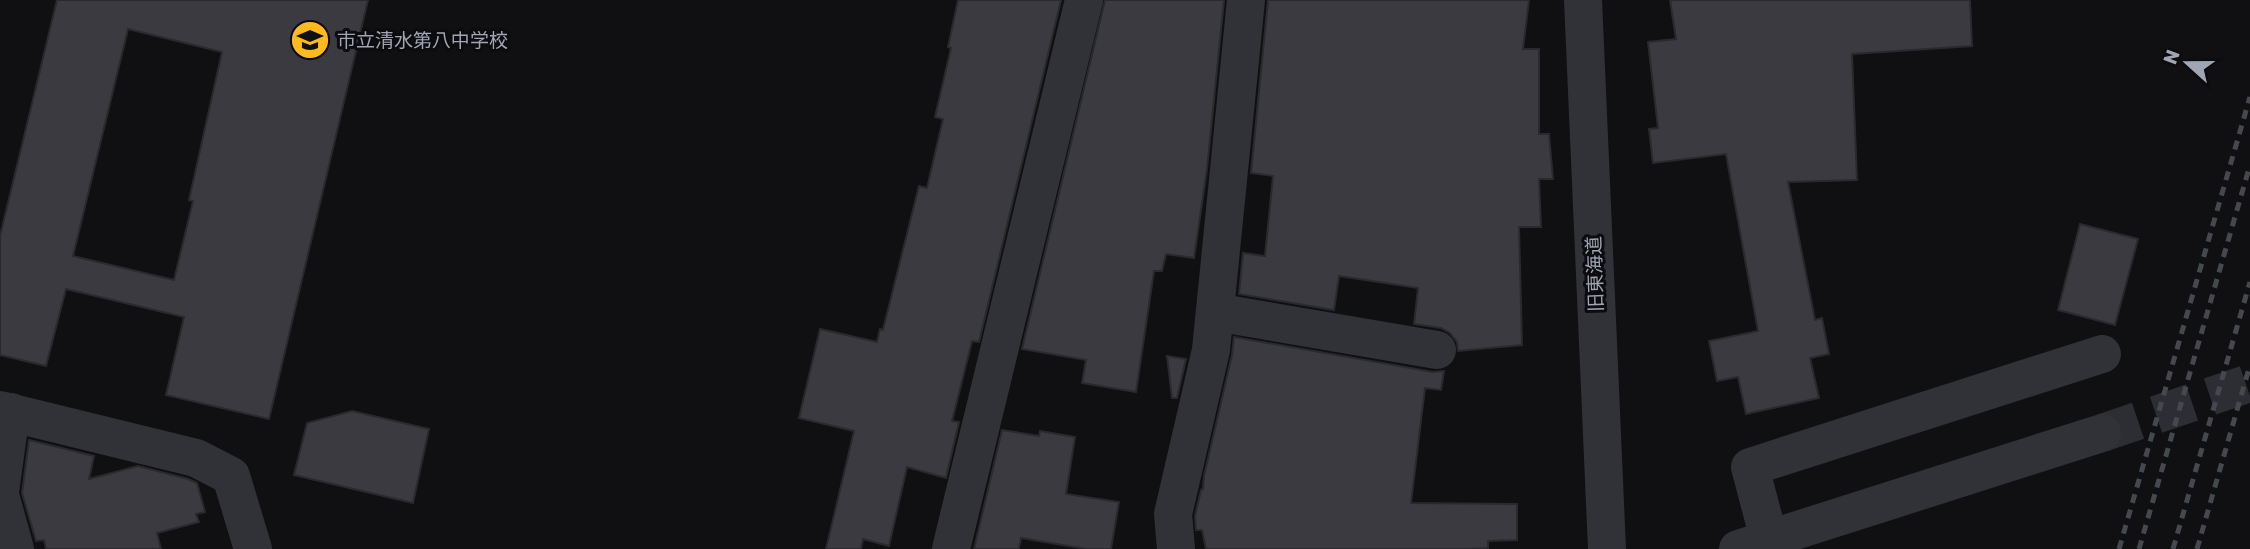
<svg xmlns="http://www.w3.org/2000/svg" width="2250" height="549" viewBox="0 0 2250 549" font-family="Rubik,'Noto Sans JP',sans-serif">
  <rect width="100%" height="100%" fill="#101012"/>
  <!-- building -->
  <g fill="#3a3a40" stroke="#2a2a2e" stroke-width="2" fill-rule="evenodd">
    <path d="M57 0H368L269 419 166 395 184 317 66 289 46 366 0 355V236ZM128 29 222 52 189 200 193 201 174 280 73 256Z"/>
    <polygon points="958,0 1061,0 979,342 972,341 952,421 959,422 946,478 907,467 889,546 863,539 861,549 826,549 854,431 799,418 820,329 877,342 880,329 883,330 919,186 927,188 943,119 935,117 951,48 948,47"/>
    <polygon points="1105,0 1224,0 1207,169 1194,258 1166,254 1162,271 1154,271 1136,392 1082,383 1086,360 1022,349"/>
    <polygon points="1268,0 1529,0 1523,49 1539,49 1539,134 1549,134 1553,179 1539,179 1541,227 1519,227 1522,345 1458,351 1457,342 1450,333 1441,328 1414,324 1418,288 1339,276 1334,310 1239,294 1243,253 1265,256 1273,176 1251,173"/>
    <polygon points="1670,0 1970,0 1972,46 1852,54 1857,180 1788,182 1815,320 1822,318 1829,354 1810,358 1819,398 1746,414 1738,377 1717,381 1709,341 1758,331 1726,154 1653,163 1649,129 1658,128 1648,42 1676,39"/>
    <polygon points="2080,224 2138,239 2115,325 2058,310"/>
    <polygon points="1234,337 1433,372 1444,371 1441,390 1425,388 1411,503 1517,504 1517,540 1488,541 1488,548 1467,549 1206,549 1202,530 1196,530 1195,516 1201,490 1203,489 1204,476 1232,355"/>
    <polygon points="1167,356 1186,359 1177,398 1172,398"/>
    <polygon points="352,411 429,429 413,503 294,475 307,423"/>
    <polygon points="1002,430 1039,436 1040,431 1075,437 1066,494 1119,502 1111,549 1086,549 1021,538 1019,549 974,549"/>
    <polygon points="29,440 94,456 89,479 138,466 188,479 197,483 205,512 196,514 199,522 157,533 161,549 46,549 44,540 36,541 22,493"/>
  </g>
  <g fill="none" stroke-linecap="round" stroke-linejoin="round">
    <!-- tertiary-tunnel -->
    <polyline stroke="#2d2e33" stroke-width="38" stroke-dasharray="38 19" stroke-linecap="butt" points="2102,433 2250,383"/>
    <!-- minor -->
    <g stroke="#313237" stroke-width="38">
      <polyline points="1215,312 1437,350"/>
      <polyline points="0,410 196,458 231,476 253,549"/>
      <polyline points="0,492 11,412"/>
      <polyline points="0,495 15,549"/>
      <polyline points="1769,539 1750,467 2102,354"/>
      <polyline points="951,549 1084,0"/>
      <polyline points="1176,549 1173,514 1211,350 1246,0"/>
    </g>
    <!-- tertiary -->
    <g stroke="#313237" stroke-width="38">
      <polyline points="1583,0 1607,549"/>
      <polyline points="1738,549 2102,433"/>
    </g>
    <!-- rail -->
    <g stroke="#46484f" stroke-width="5" stroke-dasharray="9 7" stroke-linecap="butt">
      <polyline points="2119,549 2250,97"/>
      <polyline points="2139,549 2250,165"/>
      <polyline points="2173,549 2250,282"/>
      <polyline points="2197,549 2250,365"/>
    </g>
  </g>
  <!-- icons -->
  <defs>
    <g id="school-disc" transform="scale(2.0125)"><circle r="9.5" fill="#ffbb1c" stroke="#0c0b0d"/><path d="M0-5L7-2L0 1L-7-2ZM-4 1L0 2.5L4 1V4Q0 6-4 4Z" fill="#111"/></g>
  </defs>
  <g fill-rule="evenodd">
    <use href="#school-disc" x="310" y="40"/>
  </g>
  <g text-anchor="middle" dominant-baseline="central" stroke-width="6" stroke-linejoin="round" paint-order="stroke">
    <!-- poi labels -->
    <g font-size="19" fill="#a0a5b5" stroke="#0c0b0d" text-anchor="start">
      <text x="337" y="40">市立清水第八中学校</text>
    </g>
    <!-- street labels -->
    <g font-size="19" fill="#a0a5b5" stroke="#0c0b0d">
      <text transform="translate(1595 274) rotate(-92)">旧東海道</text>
    </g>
  </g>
  <!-- north arrow -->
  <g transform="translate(2187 63) rotate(291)" stroke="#0c0b0d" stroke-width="5" paint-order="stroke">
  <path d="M0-5L12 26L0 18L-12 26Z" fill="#a0a5b5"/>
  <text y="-10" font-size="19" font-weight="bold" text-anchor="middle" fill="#a0a5b5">N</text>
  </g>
</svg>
